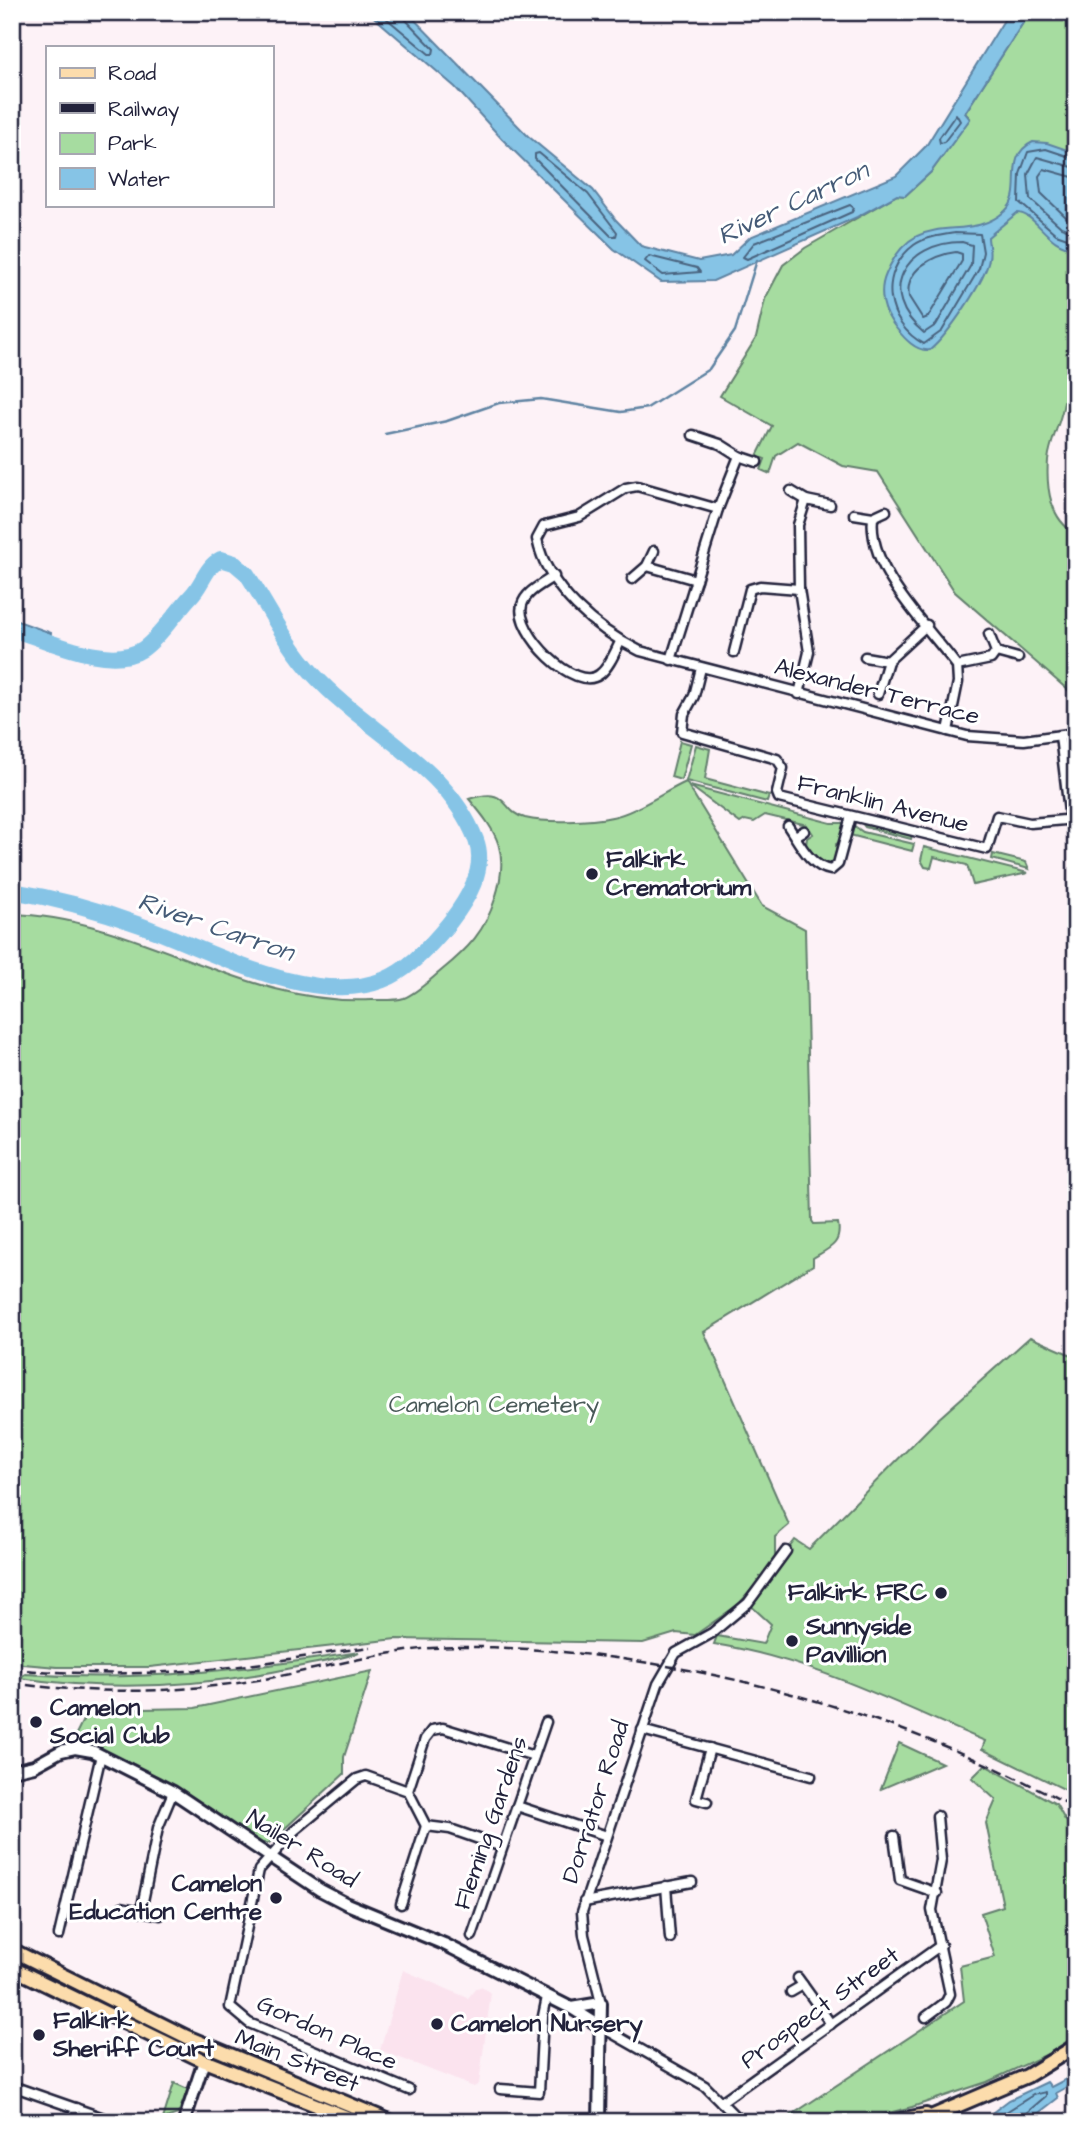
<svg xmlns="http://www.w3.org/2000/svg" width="1088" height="2134" viewBox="0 0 1088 2134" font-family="'Architects Daughter',sans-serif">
  <rect width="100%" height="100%" fill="#fdf2f7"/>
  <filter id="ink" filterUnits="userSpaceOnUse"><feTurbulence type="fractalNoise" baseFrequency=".0143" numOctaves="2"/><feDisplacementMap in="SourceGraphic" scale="14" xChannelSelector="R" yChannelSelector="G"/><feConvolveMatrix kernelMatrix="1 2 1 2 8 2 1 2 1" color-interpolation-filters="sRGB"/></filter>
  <g filter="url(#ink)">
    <!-- built -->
    <polygon fill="#fbe3ee" points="403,1970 468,1998 476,1988 481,1987 491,1993 479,2084 474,2087 380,2050"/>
    <!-- green -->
    <g fill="#a6dca0" stroke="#647f6e" stroke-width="2">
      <path d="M1030 12H1076V394L1064 401C1062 421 1050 440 1048 460 1046 487 1050 521 1076 533V697L955 592 878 472 843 466 798 442 776 456 770 474 761 470 765 459 757 456 772 426 720 396 756 338 765 299 783 265 805 248 897 195 905 196 931 172 970 118 965 113Z"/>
      <polygon points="680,741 691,744 681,780 671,777"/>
      <polygon points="696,745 710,749 705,779 769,796 767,802 686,781"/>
      <path d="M686 782 762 906 805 929 812 1221 814 1224 838 1223C842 1244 830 1248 813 1258V1265L704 1332 789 1525 775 1537V1562L739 1604 695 1635 676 1633 643 1643 396 1639 150 1667H57L12 1663V914C138 917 244 1007 372 1000 381 1000 395 1001 404 998 417 993 431 979 442 970 468 949 485 931 495 899 510 853 498 833 469 799 511 786 499 811 525 818 546 823 590 822 612 817 634 813 664 792 686 782Z"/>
      <polygon points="690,786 831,823 845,823 840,842 836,844 836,859 829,865 814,857 806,845 807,838 813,834 807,825 765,815 754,822 745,820 740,823"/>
      <polygon points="861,822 912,835 911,839 865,827"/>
      <polygon points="853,825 863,832 914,844 912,851 850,835"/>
      <polygon points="924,847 1028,873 973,885 967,865 934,857 931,868 925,867 921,860"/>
      <polygon points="993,854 1026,862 1029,869 992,859"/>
      <path d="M1030 1337 1076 1357V1795L982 1749 985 1741C895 1703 810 1659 714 1644L717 1636 763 1644 771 1624 748 1603 795 1540 809 1549 937 1420Z"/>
      <path d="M359 1652C343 1659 321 1662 302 1666 210 1686 113 1692 20 1678L25 1674C139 1682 247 1670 359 1652Z"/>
      <polygon points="372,1671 344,1757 344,1774 269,1843 261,1843 176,1788 75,1736 88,1710 195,1708"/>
      <polygon points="899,1743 942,1763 881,1789"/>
      <polygon points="985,1765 1056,1804 1065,1820 1076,1827 1076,2035 1050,2053 987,2082 912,2107 853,2122 781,2122 964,2001 960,1966 995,1957 981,1913 1003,1906 986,1823 996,1800 972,1778"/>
      <polygon points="174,2083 188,2089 178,2114 163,2119"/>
    </g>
    <!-- water -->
    <g fill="#86c4e6" stroke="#5e83a2" stroke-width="2">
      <polygon points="368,12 407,12 528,136 593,190 616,220 641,246 699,261 731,255 750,237 896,176 926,146 1009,12 1030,12 965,113 970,119 931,172 905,196 897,195 857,217 713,281 661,282 614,249 502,139 455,87"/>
      <path d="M1033 142 1047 143 1076 153V248C1047 248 1037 213 1017 213L988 237C988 244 991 251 989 259 986 280 947 336 930 350 916 352 904 338 896 328 883 312 878 292 886 274 916 203 965 247 1005 211 1026 192 1001 157 1033 142Z"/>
      <polygon points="12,619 51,633 49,649 12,634"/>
      <polygon points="1076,2074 1076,2082 1056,2093 1058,2098 1027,2122 980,2122 1009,2100 1047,2082 1051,2087"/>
    </g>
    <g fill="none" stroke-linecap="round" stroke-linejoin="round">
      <!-- shore -->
      <g stroke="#4a637f" stroke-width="2">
        <polyline points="379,12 429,54 433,54 434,49 405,19 403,12"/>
        <polygon points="956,114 960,121 944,142 940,143 939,138"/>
        <polygon points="539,153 588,194 617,232 616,236 611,236 535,159 535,154"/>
        <polyline points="1076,159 1046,149 1028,152 1020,174 1019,202 1056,234 1076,241"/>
        <polyline points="1076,168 1037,157 1028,174 1030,199 1061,227 1076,232"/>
        <polyline points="1076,178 1044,169 1039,176 1041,193 1067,218 1076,222"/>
        <polygon points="850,205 854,208 852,212 747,259 743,257 754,243"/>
        <path d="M955 233 980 234 983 252 979 269 942 331 924 344C886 324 877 273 914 245 925 237 942 235 955 233Z"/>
        <path d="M962 242 972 245 971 265 936 325 924 333C875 293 905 242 962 242Z"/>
        <path d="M956 252 962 254V261L928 317 923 319 909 297C904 269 934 255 956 252Z"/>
        <polygon points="649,256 697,268 700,272 663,275 645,261"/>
        <polyline points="990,2122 1033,2095 1046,2092 1046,2096 1025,2114 1023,2122"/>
      </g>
      <!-- stream -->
      <polyline stroke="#5e83a2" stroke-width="2.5" points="385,434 447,421 499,403 541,399 621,412 647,408 709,369 735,331 757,260"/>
      <!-- river -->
      <path stroke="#86c4e6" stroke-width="16" d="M12 629C47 640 110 671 143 649 161 636 176 612 191 596 203 584 205 567 221 559L234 563 247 574C268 607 287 646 314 675 365 731 447 765 476 840 487 869 467 900 450 922 434 942 408 971 383 980 312 1008 207 949 140 925 99 910 55 898 12 891"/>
      <!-- minor casing -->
      <g stroke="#22223b" stroke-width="13">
        <g id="minor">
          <polyline points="739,456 757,462"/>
          <polyline points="791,491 806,500 798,525 799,589 809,652 799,694"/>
          <polyline points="806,500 830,505"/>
          <path d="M718 509 637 486 626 488 579 517 544 526 537 539C547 589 597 630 640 651L967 736 1024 740 1076 733"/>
          <path d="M854 514 873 517C867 570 927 625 957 666L958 682 948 731"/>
          <polyline points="873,517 886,511"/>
          <polyline points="647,566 696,580"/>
          <path d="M554 576C543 584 526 591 522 605 514 631 575 695 600 674 609 667 615 652 620 642"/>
          <polyline points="632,579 647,566 654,551"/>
          <polyline points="734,652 750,589 760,586 799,589"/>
          <polyline points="996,652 1018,658"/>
          <polyline points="865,657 888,661"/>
          <polyline points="671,660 718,509 739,456 720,444 693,435"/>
          <polyline points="957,666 991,659 996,652 989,634"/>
          <polyline points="701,668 694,696 684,714 682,732 777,759 783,768 777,793 779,798 987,849 997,816 1030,823 1076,819"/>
          <polyline points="878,694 888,661 927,625"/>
          <polyline points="1060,736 1070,820"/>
          <path d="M788 826C799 842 810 867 831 870L838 864 851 816"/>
          <polyline points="795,836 804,831"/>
          <polyline points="642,1730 811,1776"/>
          <polyline points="408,1791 366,1776 357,1779 294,1831 259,1870 230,2007 249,2023 409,2090"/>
          <polyline points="707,1802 696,1799 710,1748"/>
          <polyline points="517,1806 607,1836"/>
          <polyline points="894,1836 900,1880 937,1893"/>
          <polyline points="502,1847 450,1829 426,1826 408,1791 425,1739 432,1730 443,1728 534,1756"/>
          <polyline points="666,1886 670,1938"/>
          <polyline points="584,1902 692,1882"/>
          <polyline points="401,1904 426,1826"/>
          <polyline points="122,1907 160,1915"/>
          <polyline points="141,1911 158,1828 173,1792"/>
          <polyline points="59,1935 101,1755"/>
          <polyline points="472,1936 546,1722"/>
          <polyline points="798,1978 831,2024"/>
          <polyline points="791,1992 803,1985"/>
          <polyline points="601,2003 584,1935 582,1912 658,1684 676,1653 712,1633 748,1603 786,1551"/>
          <polyline points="926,2017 946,2002 950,1994 932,1910 941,1860 937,1816"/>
          <polyline points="603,2028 705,2086 741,2122"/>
          <polyline points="12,2086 115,2122"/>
          <polyline points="500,2089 539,2092 543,2016 547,1997"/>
          <polyline points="721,2102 941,1945"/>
          <polyline points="71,2122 76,2108"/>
          <polyline points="312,2122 313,2120"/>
        </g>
      </g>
      <!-- tertiary casing -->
      <g stroke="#22223b" stroke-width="16">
        <g id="tertiary">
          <polyline points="12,1771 34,1766 61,1751 75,1748 92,1751 173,1792 320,1890 347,1904 444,1944 571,2008 601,2003 599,2122"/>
          <polyline points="573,2009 603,2028"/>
          <polyline points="184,2122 204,2061"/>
        </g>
      </g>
      <!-- primary casing -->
      <g stroke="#22223b" stroke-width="18">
        <g id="primary">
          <polyline points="12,1950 187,2037 392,2122"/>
          <polyline points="12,1968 204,2061 359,2122"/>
          <polyline points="889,2122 926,2115"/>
          <polyline points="919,2122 1027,2076 1076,2046"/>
        </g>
      </g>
      <!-- minor -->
      <use href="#minor" stroke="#fff" stroke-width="8"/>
      <!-- tertiary -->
      <use href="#tertiary" stroke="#fff" stroke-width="10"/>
      <!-- primary -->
      <use href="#primary" stroke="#fcdcac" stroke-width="12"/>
      <!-- rail -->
      <g stroke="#22223b" stroke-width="2.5" stroke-dasharray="10 5" stroke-linecap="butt">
        <path d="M12 1669C82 1675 152 1675 222 1668 272 1663 321 1653 371 1647"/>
        <path d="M12 1683C96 1695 181 1693 264 1679 320 1669 375 1653 432 1648 485 1645 539 1649 591 1655 763 1675 924 1727 1076 1808"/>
      </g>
    </g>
  </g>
  <!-- markers -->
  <g fill="#22223b" stroke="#fff" stroke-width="2.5">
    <circle cx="592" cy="874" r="7"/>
    <circle cx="941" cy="1593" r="7"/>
    <circle cx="792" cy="1641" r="7"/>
    <circle cx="36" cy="1722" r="7"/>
    <circle cx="276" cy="1898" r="7"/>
    <circle cx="437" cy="2024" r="7"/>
    <circle cx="39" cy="2035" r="7"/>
  </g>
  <g text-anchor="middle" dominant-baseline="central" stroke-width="6" stroke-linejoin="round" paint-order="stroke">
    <!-- street labels -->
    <g font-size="24" fill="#22223b" stroke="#fff">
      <text transform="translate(877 692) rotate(14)">Alexander Terrace</text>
      <text transform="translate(883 804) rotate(14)">Franklin Avenue</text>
      <text transform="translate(596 1802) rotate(-72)">Dorrator Road</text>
      <text transform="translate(491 1823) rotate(-71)">Fleming Gardens</text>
      <text transform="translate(302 1849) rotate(32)">Nailer Road</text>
      <text transform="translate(820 2008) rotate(-36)">Prospect Street</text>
      <text transform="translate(327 2033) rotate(24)">Gordon Place</text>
      <text transform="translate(297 2061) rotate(22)">Main Street</text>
    </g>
    <!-- poi labels -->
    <g font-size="24" font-weight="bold" fill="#22223b" stroke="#fff" text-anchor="start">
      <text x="606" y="860">Falkirk<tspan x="606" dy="28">Crematorium</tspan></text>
      <text x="927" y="1593" text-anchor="end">Falkirk FRC</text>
      <text x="806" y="1627">Sunnyside<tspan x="806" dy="28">Pavillion</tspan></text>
      <text x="50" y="1708">Camelon<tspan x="50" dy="28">Social Club</tspan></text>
      <text x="262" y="1884" text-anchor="end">Camelon<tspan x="262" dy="28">Education Centre</tspan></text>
      <text x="53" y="2021">Falkirk<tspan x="53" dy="28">Sheriff Court</tspan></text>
      <text x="451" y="2024">Camelon Nursery</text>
    </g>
    <!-- park labels -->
    <g font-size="24" fill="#4a5a59" stroke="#fff">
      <text x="494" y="1405">Camelon Cemetery</text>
    </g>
    <!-- water labels -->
    <g font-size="26" font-style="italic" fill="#455b77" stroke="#fff">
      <text transform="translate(793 203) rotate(-25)">River Carron</text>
      <text transform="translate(216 927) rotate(19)">River Carron</text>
    </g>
  </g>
  <!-- margin -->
  <rect width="1088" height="2134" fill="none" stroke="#fff" stroke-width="42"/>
  <rect x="21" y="21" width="1046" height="2092" fill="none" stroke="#22223b" stroke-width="2.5" filter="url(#ink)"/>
  <!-- legend -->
  <rect x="46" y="46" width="228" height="161" fill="#ffffff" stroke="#a7a7b1" stroke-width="2"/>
  <rect x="60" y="68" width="35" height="10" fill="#fcdcac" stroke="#a7a7b1" stroke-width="2"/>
  <text x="108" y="80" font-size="21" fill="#22223b">Road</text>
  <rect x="60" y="103" width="35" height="10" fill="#22223b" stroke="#a7a7b1" stroke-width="2"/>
  <text x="108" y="116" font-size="21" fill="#22223b">Railway</text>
  <rect x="60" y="133" width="35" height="21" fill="#a6dca0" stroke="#a7a7b1" stroke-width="2"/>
  <text x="108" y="150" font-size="21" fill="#22223b">Park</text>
  <rect x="60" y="168" width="35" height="21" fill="#86c4e6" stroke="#a7a7b1" stroke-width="2"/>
  <text x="108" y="186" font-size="21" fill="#22223b">Water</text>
</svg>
